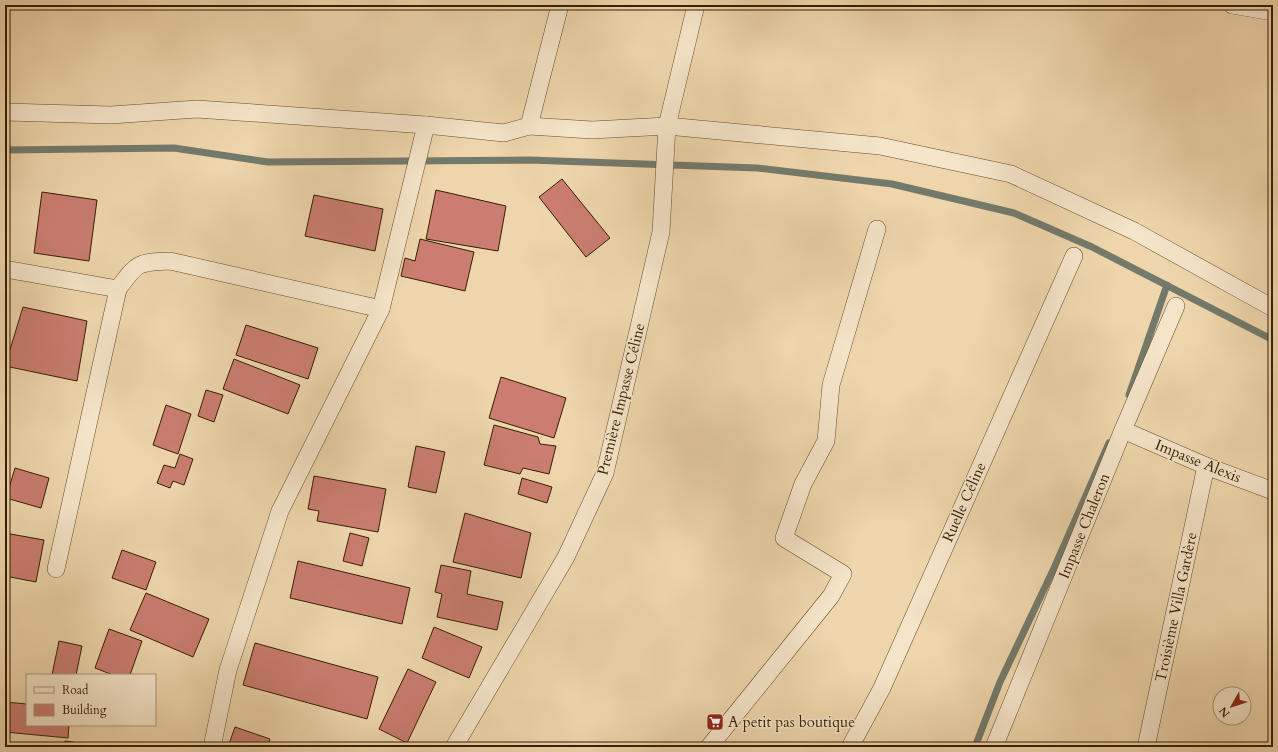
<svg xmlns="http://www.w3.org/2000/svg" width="1278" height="752" viewBox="0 0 1278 752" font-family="Cardo,serif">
  <rect width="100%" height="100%" fill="#eed5ab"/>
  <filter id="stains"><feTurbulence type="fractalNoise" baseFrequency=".005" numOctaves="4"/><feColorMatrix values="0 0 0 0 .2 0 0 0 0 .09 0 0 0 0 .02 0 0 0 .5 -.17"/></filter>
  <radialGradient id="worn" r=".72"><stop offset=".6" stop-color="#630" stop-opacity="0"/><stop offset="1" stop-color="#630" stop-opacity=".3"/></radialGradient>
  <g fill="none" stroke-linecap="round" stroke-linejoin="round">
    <!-- stream -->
    <g stroke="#737a6b" stroke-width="7">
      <polyline points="5,150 174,148 268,162 529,160 757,168 892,184 1014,213 1092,247 1273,340"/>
      <polyline points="1129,395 1167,285"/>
      <polyline points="975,747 1000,682 1055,566 1109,443"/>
    </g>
  </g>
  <!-- building -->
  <g fill="#ca7d70" stroke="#361f00">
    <polygon points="562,179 610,238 586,257 539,197"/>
    <polygon points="436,190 506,206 498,251 426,239"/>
    <polygon points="42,192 97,200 89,261 34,253"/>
    <polygon points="314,195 383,209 375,251 305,236"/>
    <polygon points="420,239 474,252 465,291 401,276 405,258 415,261"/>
    <polygon points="23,307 87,321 77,381 5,366"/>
    <polygon points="246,325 318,348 308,379 236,355"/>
    <polygon points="234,359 300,385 288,414 223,389"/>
    <polygon points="501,377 566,398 554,438 489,418"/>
    <polygon points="206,390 223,395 214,422 198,416"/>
    <polygon points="166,405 191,414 178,454 153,445"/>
    <polygon points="494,425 538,437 540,444 556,446 549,474 523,468 520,474 484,465"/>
    <polygon points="416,446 445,452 436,493 408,487"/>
    <polygon points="180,454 193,459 184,485 173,481 170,488 157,483 164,465 175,468"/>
    <polygon points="15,468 49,478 41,508 6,498"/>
    <polygon points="314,476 386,489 378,532 317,521 319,511 308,509"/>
    <polygon points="522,478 552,487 547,503 518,494"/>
    <polygon points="465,513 531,533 521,578 453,562"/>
    <polygon points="5,533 44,540 36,582 5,576"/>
    <polygon points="350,533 369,538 362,566 343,561"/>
    <polygon points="122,550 156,562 146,590 112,578"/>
    <polygon points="298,561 410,588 402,624 290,598"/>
    <polygon points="441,565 471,571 467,594 503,602 497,630 437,617 442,594 435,592"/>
    <polygon points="146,593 209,619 193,657 130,630"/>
    <polygon points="434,627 482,647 469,678 422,658"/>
    <polygon points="109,629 142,641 130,675 113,675 95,668"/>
    <polygon points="59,641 82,646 76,675 52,675"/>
    <polygon points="255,643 378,677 367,719 243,685"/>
    <polygon points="408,669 436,682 407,743 379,729"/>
    <polygon points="5,702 27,704 27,725 69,725 68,738 5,732"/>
    <polygon points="235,727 270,739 268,747 239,747 229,744"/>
    <polygon points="65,741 79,743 78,747 64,747"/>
  </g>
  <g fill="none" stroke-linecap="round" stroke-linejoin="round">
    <!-- street casing -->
    <g stroke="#644c2b" stroke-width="18">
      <g id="street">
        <polyline points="1232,5 1273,12"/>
        <polyline points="5,112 111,115 197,109 426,125 504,133 529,126 592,130 667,126 880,146 1011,174 1134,231 1273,308"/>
        <polyline points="529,126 560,5"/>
        <path d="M5 269 118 289C137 263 137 262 170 261L381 309"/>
        <polyline points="1123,430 1206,466 1273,491"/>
        <polyline points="56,569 118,289"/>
        <polyline points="212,747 228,670 280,511 381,309 426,125"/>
        <polyline points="454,747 566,557 605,473 661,232 667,126 696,5"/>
        <polyline points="709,747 831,596 843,574 784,538 803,484 826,441 831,385 877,229"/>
        <polyline points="850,747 882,688 1074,256"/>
        <polyline points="994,747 1123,430 1176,306"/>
        <polyline points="1146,747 1206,466"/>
      </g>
    </g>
    <!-- street -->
    <use href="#street" stroke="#f4e4c8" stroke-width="17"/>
  </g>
  <!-- icons -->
  <defs>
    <g id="supermarket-square" transform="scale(0.9)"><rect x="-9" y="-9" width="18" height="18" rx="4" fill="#8f2418" stroke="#f4e4c8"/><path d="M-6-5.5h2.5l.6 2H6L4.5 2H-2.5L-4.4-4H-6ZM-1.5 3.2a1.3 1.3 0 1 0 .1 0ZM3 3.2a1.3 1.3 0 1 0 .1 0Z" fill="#fff"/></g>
  </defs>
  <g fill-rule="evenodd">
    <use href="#supermarket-square" x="715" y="722"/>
  </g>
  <g text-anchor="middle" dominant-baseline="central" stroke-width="3" stroke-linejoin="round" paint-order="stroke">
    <!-- street labels -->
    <g font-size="15" fill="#361f00" stroke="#f4e4c8">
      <text transform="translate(621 399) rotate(-76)">Première Impasse Céline</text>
      <text transform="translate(1198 461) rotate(22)">Impasse Alexis</text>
      <text transform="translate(964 502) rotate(-66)">Ruelle Céline</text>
      <text transform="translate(1084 526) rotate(-68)">Impasse Chaleron</text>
      <text transform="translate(1176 607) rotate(-78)">Troisième Villa Gardère</text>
    </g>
    <!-- poi labels -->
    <g font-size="15" fill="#361f00" stroke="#f4e4c8" text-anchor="start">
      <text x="728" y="722">A petit pas boutique</text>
    </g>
  </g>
  <!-- margin -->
  <rect width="1278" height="752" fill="none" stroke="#eed5ab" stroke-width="20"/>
  <rect x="6" y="6" width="1266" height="740" fill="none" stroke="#361f00" stroke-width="2"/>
  <rect x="10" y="10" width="1258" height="732" fill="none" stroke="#361f00"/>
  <!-- legend -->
  <rect x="26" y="674" width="130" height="52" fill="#f4e4c8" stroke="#a89578"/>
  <rect x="34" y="687" width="20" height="6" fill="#f4e4c8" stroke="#a89578"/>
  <text x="62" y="694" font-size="12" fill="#361f00">Road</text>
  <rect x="34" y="704" width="20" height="12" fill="#ca7d70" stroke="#a89578"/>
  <text x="62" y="714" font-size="12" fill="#361f00">Building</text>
  <!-- north arrow -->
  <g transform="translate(1232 706) rotate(231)"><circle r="19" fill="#f4e4c8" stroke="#a89578"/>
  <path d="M0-3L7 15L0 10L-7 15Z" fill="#8f2418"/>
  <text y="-6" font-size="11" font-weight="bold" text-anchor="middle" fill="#361f00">N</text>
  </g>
  <rect width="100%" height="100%" filter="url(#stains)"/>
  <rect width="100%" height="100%" fill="url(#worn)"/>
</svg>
